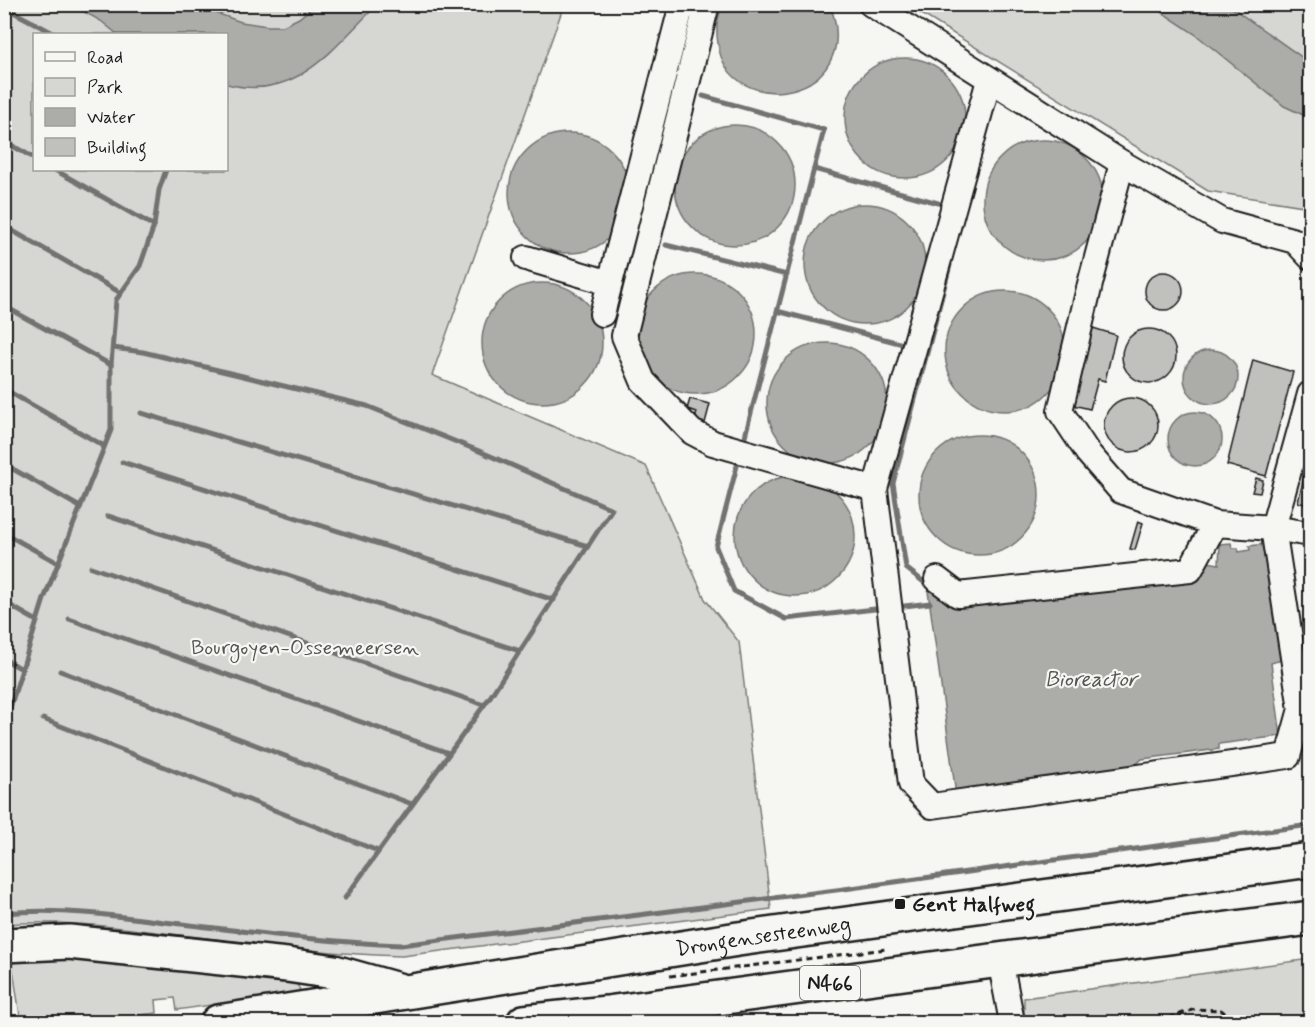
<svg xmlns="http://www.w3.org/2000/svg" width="1315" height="1027" font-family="Mynerve,sans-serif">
  <rect width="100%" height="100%" fill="#f6f6f2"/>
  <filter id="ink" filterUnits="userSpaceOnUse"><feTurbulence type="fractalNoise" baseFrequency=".0167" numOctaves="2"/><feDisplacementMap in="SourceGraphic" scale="12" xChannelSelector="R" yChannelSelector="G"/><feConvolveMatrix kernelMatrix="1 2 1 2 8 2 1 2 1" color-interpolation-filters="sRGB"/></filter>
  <g filter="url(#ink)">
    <!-- green -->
    <g fill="#d6d6d2" stroke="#797977" stroke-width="1.5" fill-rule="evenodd">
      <path d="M5,5H564L432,375L646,466L705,599L739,642L771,909L402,956C322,954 243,942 164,933C111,926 59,920 5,924ZM34,34H226V170H34Z"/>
      <polygon points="907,5 1310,5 1310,207 1208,191"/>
      <polygon points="9,944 287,965 301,992 177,1010 175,998 156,1000 157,1013 78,1022 21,1022"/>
      <polygon points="1310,959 1310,1022 1024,1022 1024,998"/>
    </g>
    <!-- water -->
    <g fill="#acaca9" stroke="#727271" stroke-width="1.5">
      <path d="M72,5H194L241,22L268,26H283L299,18L315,5H377C332,49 297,102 227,84L226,34H117L101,21Z"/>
      <path d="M724,5H830C867,100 729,123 718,44C716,30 716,17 724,5Z"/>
      <polygon points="1151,5 1228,5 1310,63 1310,118 1284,106 1195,34"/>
      <circle cx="905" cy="118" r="60"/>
      <circle cx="735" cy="185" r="60"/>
      <circle cx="569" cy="193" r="60"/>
      <circle cx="1043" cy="200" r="60"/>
      <circle cx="865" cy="264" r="60"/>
      <circle cx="696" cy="334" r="60"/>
      <circle cx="542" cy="343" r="60"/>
      <circle cx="1005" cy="351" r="60"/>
      <circle cx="827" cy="403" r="60"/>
      <circle cx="1211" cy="377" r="27"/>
      <circle cx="1195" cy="439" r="27"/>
      <circle cx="979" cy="495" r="60"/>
      <circle cx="795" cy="536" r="60"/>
      <polygon points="1231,543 1232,548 1238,548 1239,552 1250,550 1249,546 1265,544 1285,659 1271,663 1281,736 1219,744 1219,749 1142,759 1133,767 1064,774 1056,781 956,795 928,591 936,583 1110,587 1202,574 1208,562 1219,564 1220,544"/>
    </g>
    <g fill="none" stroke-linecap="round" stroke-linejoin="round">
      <!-- stream -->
      <g stroke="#727271" stroke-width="5">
        <polyline points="4,7 55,34"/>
        <polyline points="703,96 824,130 743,444"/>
        <polyline points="4,141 34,158"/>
        <polyline points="814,169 938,203"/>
        <polyline points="55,170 154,226"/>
        <polyline points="4,226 121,293"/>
        <polyline points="666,245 787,275"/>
        <polyline points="4,306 111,365"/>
        <polyline points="777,311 903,344"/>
        <polyline points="113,348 143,352 367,406 479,451 612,509 490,697 345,898"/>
        <polyline points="4,389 104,446"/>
        <polyline points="141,413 588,546"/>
        <polyline points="739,458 716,547 734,591 786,619 884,608"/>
        <polyline points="122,462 554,600"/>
        <polyline points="4,464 80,507"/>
        <polyline points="108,516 520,651"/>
        <polyline points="4,533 58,563"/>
        <polyline points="91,567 484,705"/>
        <polyline points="930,587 906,568 893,483 950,265"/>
        <polyline points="4,602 37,621"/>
        <polyline points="896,607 930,603"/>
        <polyline points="69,619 449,753"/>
        <polyline points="4,659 22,669"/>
        <polyline points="60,671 412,804"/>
        <polyline points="43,719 378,851"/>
        <polyline points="4,727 44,599 111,430 111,365 116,300 140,266 154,226 159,190 166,170"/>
        <path d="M4,913C58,908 111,915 164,922C243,931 322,942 401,945L844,889L1310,825"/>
      </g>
    </g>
    <!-- building -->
    <g fill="#c0c0bd" stroke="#1c1c1c" stroke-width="1.5">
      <circle cx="1164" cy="291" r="19"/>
      <polygon points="1093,328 1116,335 1105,381 1098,379 1090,409 1073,405"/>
      <circle cx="1149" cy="356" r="27"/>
      <polygon points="1253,360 1293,372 1266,476 1227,465"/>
      <circle cx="1131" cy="425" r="27"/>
      <polygon points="690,399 710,404 705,423 695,420 697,412 687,409"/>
      <polygon points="1310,451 1310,506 1298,502"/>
      <polygon points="1256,478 1263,480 1260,493 1252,492"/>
      <polygon points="1138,521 1143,523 1135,550 1130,549"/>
    </g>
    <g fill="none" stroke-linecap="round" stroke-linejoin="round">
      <!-- minor casing -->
      <g stroke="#1c1c1c" stroke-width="28">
        <g id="minor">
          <polyline points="707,4 624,336 643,381 692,432 713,443 875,489"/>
          <polyline points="871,4 1122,163 1090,284 1060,411 1088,453 1121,491 1215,524"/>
          <polyline points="989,80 875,489 911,784 932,806 1288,756 1301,709 1273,528 1310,394"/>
          <polyline points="1122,163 1222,221 1295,241 1310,257"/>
          <polyline points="526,258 610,283"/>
          <polyline points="602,314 680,12 688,4"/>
          <polyline points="937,579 958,595 1190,570 1215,524 1273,528 1310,534"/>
          <polyline points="1000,960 1012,1022"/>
        </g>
      </g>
      <!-- highway casing -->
      <g stroke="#1c1c1c" stroke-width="38">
        <g id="highway">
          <polyline points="4,945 69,942 287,965 334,972 398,990"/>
          <path id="s1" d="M218,1022L738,939L1310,860"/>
          <polyline points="524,1022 607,1013 1310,918"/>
        </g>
      </g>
      <!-- path -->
      <g stroke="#1c1c1c" stroke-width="3" stroke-dasharray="6 4.5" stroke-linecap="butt">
        <polyline points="670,976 886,949"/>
        <polyline points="1138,1022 1166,1019 1195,1009 1221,1010 1236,1022"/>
      </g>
      <!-- minor -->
      <use href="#minor" stroke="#f6f6f2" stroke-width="24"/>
      <!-- highway -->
      <use href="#highway" stroke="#f6f6f2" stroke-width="33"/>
    </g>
  </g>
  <!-- markers -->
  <rect fill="#1c1c1c" stroke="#f6f6f2" stroke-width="2" x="894" y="898" width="12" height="12" rx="3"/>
  <g text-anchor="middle" stroke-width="4.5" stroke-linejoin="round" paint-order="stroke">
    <!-- shield labels -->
    <rect fill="#f6f6f2" stroke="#5d5d5c" stroke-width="1.5" x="800" y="966" width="60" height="34" rx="4.5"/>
    <g font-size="20" font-weight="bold" fill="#1c1c1c">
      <text x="830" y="990">N466</text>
    </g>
    <!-- park labels -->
    <g font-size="21" fill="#545453" stroke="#f6f6f2">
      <text x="305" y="654">Bourgoyen-Ossemeersen</text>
    </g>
    <!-- poi labels -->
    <g font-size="21" font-weight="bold" fill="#1c1c1c" stroke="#f6f6f2" text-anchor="start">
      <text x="912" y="911">Gent Halfweg</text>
    </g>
    <!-- street labels -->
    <g font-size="21" fill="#1c1c1c" stroke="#f6f6f2">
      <text dy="7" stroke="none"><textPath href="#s1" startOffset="552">Drongensesteenweg</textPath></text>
    </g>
    <!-- water labels -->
    <g font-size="22" font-style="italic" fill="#565654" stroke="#f6f6f2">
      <text x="1091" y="686">Bioreactor</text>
    </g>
  </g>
  <!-- margin -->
  <rect width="1315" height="1027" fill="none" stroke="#f6f6f2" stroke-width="24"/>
  <rect x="12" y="12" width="1291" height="1003" fill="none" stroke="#1c1c1c" stroke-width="2" filter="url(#ink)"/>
  <!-- legend -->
  <rect x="33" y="33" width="195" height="138" fill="#f6f6f2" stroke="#9f9f9c" stroke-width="1.5"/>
  <rect x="45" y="52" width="30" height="9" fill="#f6f6f2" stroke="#9f9f9c" stroke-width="1.5"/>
  <text x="87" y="63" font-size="18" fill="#1c1c1c">Road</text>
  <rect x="45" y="78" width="30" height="18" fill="#d6d6d2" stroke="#9f9f9c" stroke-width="1.5"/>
  <text x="87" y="93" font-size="18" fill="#1c1c1c">Park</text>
  <rect x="45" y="108" width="30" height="18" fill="#acaca9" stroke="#9f9f9c" stroke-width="1.5"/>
  <text x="87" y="123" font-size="18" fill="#1c1c1c">Water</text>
  <rect x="45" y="138" width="30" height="18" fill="#c0c0bd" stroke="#9f9f9c" stroke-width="1.5"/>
  <text x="87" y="153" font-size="18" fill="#1c1c1c">Building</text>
</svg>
